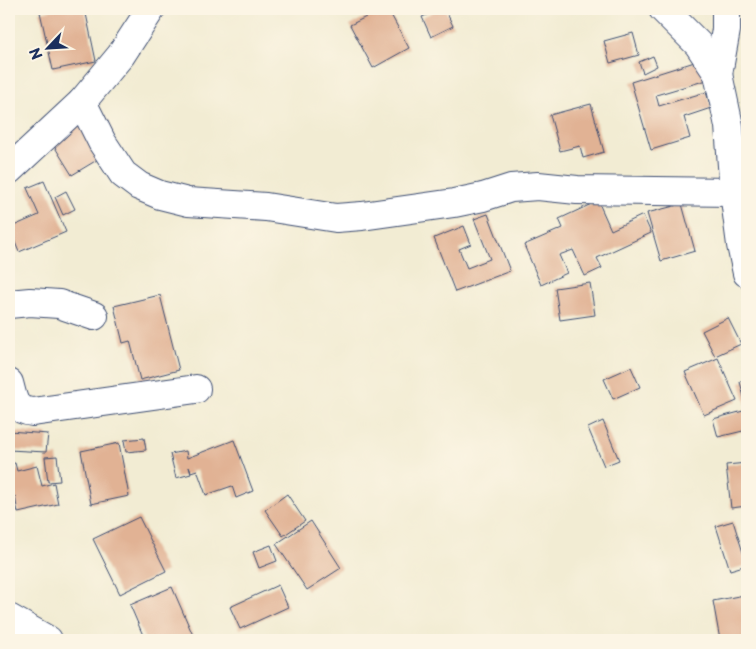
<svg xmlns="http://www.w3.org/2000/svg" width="756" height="649" font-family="'Playpen Sans',sans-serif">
  <rect width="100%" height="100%" fill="#fcf5e5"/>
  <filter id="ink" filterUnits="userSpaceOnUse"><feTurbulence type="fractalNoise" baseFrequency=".02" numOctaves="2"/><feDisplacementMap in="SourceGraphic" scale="10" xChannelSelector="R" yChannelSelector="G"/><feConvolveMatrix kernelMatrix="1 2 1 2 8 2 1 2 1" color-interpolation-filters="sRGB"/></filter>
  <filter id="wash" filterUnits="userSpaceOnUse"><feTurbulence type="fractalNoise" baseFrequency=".0096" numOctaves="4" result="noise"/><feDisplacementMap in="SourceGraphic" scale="20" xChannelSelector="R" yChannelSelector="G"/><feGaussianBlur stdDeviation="1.12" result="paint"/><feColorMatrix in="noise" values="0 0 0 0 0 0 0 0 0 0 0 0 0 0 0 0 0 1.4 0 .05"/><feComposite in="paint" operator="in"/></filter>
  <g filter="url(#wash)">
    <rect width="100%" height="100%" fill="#f2ecd3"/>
    <g id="blocks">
      <!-- building -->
      <g fill="#e1b294">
        <polygon points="57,9 85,9 96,61 53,70 40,12"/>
        <polygon points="382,9 388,9 409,48 373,68 350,25"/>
        <polygon points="440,9 445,9 453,26 431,37 422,17"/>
        <polygon points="633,33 639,55 610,63 604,41"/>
        <polygon points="653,56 657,66 643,73 639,62"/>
        <polygon points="701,60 707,80 656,95 659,106 706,92 711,108 684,117 690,138 651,150 631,82"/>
        <polygon points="591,104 604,152 583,158 580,146 560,151 550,115"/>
        <polygon points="81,123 102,157 72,175 51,141"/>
        <polygon points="44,181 66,232 19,252 9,228 39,215 27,188"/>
        <polygon points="66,191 75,209 63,215 55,197"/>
        <polygon points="598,201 611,230 643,215 651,233 597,258 602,268 585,276 573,250 559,255 567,273 541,285 524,245 563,228 559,219"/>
        <polygon points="682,204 695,251 661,261 647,213"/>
        <polygon points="488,214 510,271 455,292 434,238 464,226 471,244 459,249 467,268 490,259 474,219"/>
        <polygon points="590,283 595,315 560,320 555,288"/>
        <polygon points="160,295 179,370 140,380 130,341 123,343 114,306"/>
        <polygon points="728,318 741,344 715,356 702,331"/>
        <polygon points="718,358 737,401 704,415 685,372"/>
        <polygon points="631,367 640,387 613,399 604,379"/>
        <polygon points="747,380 747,408 740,382"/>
        <polygon points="747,410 747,430 718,437 713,419"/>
        <polygon points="603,421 619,460 604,466 588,428"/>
        <polygon points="9,431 48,434 46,452 9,450"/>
        <polygon points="144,438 146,450 126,452 124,440"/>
        <polygon points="234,440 253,491 236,498 232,486 206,495 197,470 191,472 189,467 191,474 176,478 170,454 186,451 187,458"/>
        <polygon points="119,443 129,496 91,504 81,451"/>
        <polygon points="57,456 60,481 48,482 45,457"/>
        <polygon points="15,463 17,471 37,466 42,486 54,483 58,504 18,513 15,496 9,497 9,464"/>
        <polygon points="747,463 747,506 731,508 726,465"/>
        <polygon points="287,494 305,521 283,536 265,510"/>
        <polygon points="139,517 166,571 120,594 93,539"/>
        <polygon points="311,521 341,568 307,590 276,544"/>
        <polygon points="733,521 747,565 730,570 716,526"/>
        <polygon points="271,545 277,561 259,568 253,552"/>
        <polygon points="278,585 288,607 240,629 230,607"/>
        <polygon points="172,587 195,640 145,640 130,605"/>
        <polygon points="744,595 747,612 747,640 720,640 713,601"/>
      </g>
    </g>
  </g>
  <g filter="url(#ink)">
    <use href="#blocks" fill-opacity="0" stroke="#3b4b70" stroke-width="1"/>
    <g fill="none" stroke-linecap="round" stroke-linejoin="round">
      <!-- minor casing -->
      <g stroke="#3b4b70" stroke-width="30">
        <g id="minor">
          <polyline points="663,9 698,44 718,74 729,126 734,192 741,245 747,273"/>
          <polyline points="718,74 726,30 726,9"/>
          <polyline points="82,102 102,142 123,174 139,186 160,195 188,202 266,207 336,218 362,216 454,203 483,197 511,188 538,186 577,190 734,192"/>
          <polyline points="9,170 82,102 121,55 151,9"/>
          <polyline points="9,304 30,302 59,304 94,316"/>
          <path d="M9,383C14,400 13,410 33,412L196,389"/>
          <polyline points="9,618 48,640"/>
        </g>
      </g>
      <!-- minor -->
      <use href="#minor" stroke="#fff" stroke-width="28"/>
    </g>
  </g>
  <!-- margin -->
  <rect width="756" height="649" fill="none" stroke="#fcf5e5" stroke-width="30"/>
  <!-- north arrow -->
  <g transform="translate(48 48) rotate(245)" stroke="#fcf5e5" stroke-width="4" paint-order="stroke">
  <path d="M0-4L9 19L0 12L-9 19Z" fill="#1b2f5e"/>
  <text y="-8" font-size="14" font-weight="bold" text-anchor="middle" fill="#1b2f5e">N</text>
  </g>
</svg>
